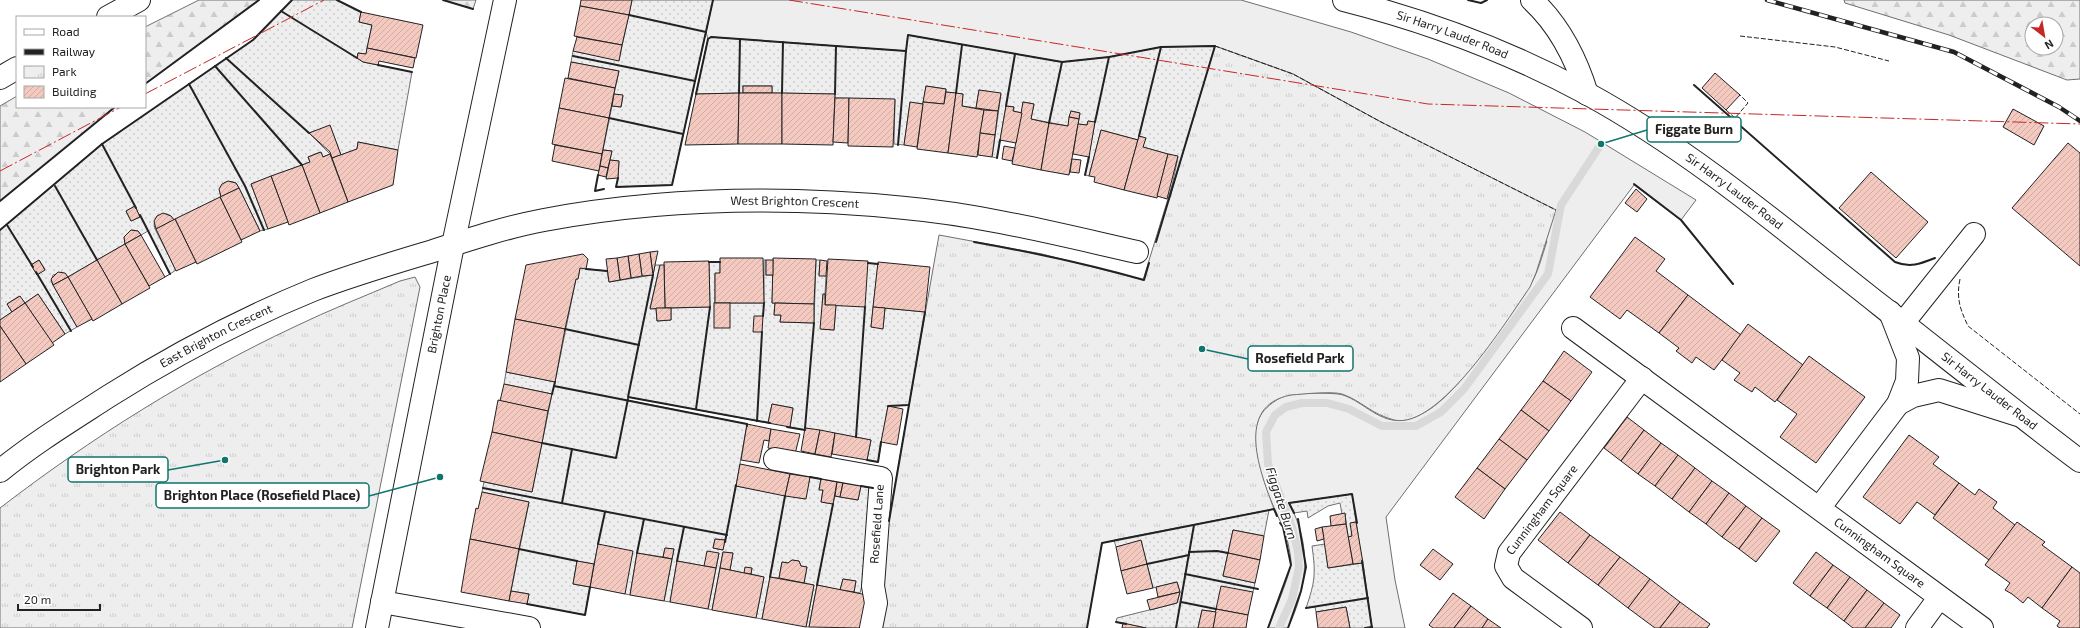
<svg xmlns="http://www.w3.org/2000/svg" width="2080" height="628" font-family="'Exo 2',sans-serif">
  <defs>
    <pattern id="forest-firs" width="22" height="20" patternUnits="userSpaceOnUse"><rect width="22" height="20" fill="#eee"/><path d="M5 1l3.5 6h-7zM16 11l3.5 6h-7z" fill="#ccc"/></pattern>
    <pattern id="park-tufts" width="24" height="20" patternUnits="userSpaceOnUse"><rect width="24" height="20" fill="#eee"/><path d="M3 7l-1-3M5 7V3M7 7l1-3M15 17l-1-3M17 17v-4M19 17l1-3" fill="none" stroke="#ccc"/></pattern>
    <pattern id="garden-dots" width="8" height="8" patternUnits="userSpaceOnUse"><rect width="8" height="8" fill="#eee"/><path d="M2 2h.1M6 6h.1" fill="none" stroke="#ccc" stroke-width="1.8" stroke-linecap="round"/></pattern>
    <pattern id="building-hatch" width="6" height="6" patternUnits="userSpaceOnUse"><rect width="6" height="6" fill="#f3c9c0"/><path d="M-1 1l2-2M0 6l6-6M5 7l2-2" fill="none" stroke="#d0aca5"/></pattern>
  </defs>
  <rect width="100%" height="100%" fill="#fff"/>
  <!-- grass -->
  <path fill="#eee" stroke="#6f6f6f" d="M713,0H1241L1351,32L1428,59L1509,93L1585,132L1696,200L1681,220L1634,185L1386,517L1395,580L1405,628H1372L1352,494L1289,503C1312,546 1308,585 1288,628H1268C1273,615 1292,571 1291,561C1290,551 1287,536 1283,527C1270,500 1242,441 1262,413C1267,406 1277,399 1284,396C1293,393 1334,392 1343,395C1364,402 1380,424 1404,420C1442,414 1474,363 1495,335C1507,320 1519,304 1529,287C1538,273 1542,256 1547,241L1381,122L1293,74L1215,46L1161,47L1109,57L1062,62L908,35L906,51L711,37L708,39L706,32Z"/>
  <!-- forest -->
  <g fill="url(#forest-firs)" stroke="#6f6f6f" fill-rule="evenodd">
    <polygon points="199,0 259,0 145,84 145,27"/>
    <polygon points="443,0 476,0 473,9"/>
    <path d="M1844,0H2080V79L2067,80L1949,35L1845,3ZM2032,24H2056V48H2032Z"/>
    <polygon points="17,96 17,107 115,107 0,201 0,106"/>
  </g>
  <!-- park -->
  <g fill="url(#park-tufts)" stroke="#6f6f6f">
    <path d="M1215,46L1293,74L1381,122L1556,210L1536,273L1530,287C1507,320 1439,430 1394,420C1371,414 1362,401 1342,394C1331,391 1304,394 1291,395C1233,406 1261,474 1274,509L1102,543L1087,628H879V575L939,235L1042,254L1143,280Z"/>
    <path d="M415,277L420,287L352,628H0V508C91,438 190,376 294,327C329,310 365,296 400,281Z"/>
  </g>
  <!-- garden -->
  <g fill="url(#garden-dots)" stroke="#6f6f6f" fill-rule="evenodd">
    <path d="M292,0H337L361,12L359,22L372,25L366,54L358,53L357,58L363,62L412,72L398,150L358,142L357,149L341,155L330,126L309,133L330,154L323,157L320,152L308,157L310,162L251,184L268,229L260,231L239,188L236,183C225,178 217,186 221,197L174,220C169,212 164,213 157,216L154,224L155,229L176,270L170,274L148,231L141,235L138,231L131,230L124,237L125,244L68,277L62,272L53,275L51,281L53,285L77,327L65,334L38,294L25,303L19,296L7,304L12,312L0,320V230L102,144L253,40ZM135,206L140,217L131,221L126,211ZM39,260L45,269L37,274L31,265Z"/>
    <polygon points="632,0 713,0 672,185 616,187 618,178 619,161 610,160 612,151 603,150 612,106 621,107 623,96 614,94 619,71 571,62 573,51 619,60"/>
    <polygon points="908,35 1062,62 1109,57 1161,47 1215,46 1169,200 1178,157 1143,147 1145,138 1139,136 1138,140 1101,130 1089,176 1085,175 1095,122 1088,121 1087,125 1078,124 1080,113 1071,111 1068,126 1031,119 1034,104 1023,102 1022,113 1013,111 1014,107 1006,106 997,158 992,157 1001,94 979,90 976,108 962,106 963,94 946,92 946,89 926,86 923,104 910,103 904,145 894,144 895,100 835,98 835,94 772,93 772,86 743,86 743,93 696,94 708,39 711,37 906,51"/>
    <path d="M764,260H766V275H773L772,303H775L774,315H781L780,322L814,323L816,260H820L819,275L826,276L825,294L823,295L821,329L834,330L836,305L868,263L878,264L871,327L883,328L885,308L925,312L909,405L888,406L878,462L867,460L871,440L806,428L805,430L790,427L793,408L772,404L768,423L629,397L627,400L747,424L736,486L805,499L810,477L821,479L819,489L823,490L821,502L833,504L835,496L858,500L861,486L873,488L868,586L862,585L860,593L854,592L856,581L843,579L840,590L817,585L809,627H806L814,585L804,583L807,567L801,566L799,561L792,560L788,563L782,562L779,578L770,577L762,619L756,618L764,577L751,574L752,568L744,573L730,570L733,553L723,552L712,610L708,609L719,553L704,566L677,561L670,602L664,601L674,549L665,548L663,557L637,553L630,595L625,594L598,545L594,564L577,561L573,584L590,587L585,615L527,604L529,594L511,591L529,502L482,492L484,482L532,492L552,394L504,384L506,372L555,382L576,279H578L580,268L607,271L609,282L653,275L655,265H660L650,308H656L657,321L671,320V308L710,307L709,262H720V273L715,274V303H764ZM715,539L725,540L723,550L713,548Z"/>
    <polygon points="1352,494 1356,522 1351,523 1352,536 1348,537 1345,514 1342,514 1340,503 1328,506 1308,518 1307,511 1294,513 1289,503"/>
    <polygon points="1269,510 1264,536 1233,530 1223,576 1255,583 1253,592 1216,612 1202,610 1198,628 1146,628 1116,622 1117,618 1177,603 1180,592 1177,582 1153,588 1141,541 1116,547 1114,540"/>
    <path d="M1325,544L1328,568L1363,563L1372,628H1350L1346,607L1316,612L1315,607L1306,608C1315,582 1316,574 1312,546Z"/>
  </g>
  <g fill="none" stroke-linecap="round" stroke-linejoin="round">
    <!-- stream -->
    <polyline stroke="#d9d9d9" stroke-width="8" points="1279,628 1292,599 1299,567 1298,552 1292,527 1268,464 1266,432 1275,415 1286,407 1302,403 1327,403 1349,409 1382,426 1416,426 1441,412 1464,389 1548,274 1561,205 1601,144"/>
  </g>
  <!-- building -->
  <g fill="url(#building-hatch)" stroke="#222">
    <polygon points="581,0 632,0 629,15 580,6"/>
    <polygon points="580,6 629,15 622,45 574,36"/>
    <polygon points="361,12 423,25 416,58 367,48 372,25 359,22"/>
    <polygon points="577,37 622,45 619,61 573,51"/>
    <polygon points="367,48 415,58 413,68 379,61 378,65 363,62 357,58 358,53 366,54"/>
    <polygon points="571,62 619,71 615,88 568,78"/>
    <polygon points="1715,73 1740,95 1726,110 1702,88"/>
    <polygon points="565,78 615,88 609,118 559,108"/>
    <rect x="743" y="86" width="29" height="7"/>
    <polygon points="926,86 946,89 944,104 923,102"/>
    <polygon points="979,90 1001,93 998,111 976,108"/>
    <polygon points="946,92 956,93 948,153 917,149 923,102 944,104"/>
    <polygon points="739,93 738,144 685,145 696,94"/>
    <polygon points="739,93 782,93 782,144 738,144"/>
    <polygon points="782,93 835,94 833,145 782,144"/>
    <polygon points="956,93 963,94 962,106 984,110 977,157 948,153"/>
    <polygon points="614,94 623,95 621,107 612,106"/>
    <polygon points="835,98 849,98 848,143 833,142"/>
    <polygon points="849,98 895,99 893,147 848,146"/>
    <polygon points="910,102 923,104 917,147 904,145"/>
    <polygon points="1023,102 1034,104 1031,119 1049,123 1041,170 1012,164"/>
    <polygon points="1006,106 1014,107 1013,111 1022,113 1016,143 1000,140"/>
    <polygon points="559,108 609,118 602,154 552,144"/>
    <polygon points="2013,109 2044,126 2034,145 2003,127"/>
    <polygon points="984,110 998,111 995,135 980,133"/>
    <polygon points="1071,111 1080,113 1079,119 1069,117"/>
    <polygon points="1069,117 1079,119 1069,175 1041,170 1049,123 1068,126"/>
    <polygon points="1088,121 1095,122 1089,157 1073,154 1078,124 1087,125"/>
    <polygon points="330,125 341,155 332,158 330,152 309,133"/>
    <polygon points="1101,130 1138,140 1124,190 1094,182 1095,177 1089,176"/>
    <polygon points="980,133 995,135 992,157 978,155"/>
    <polygon points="1139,136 1146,138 1143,147 1168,154 1157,198 1124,190"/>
    <polygon points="358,142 398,150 393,185 348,202 332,158 357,149"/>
    <polygon points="2068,143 2080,153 2080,266 2012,208"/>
    <polygon points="555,145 602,154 599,171 552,161"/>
    <polygon points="1004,146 1015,148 1012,161 1002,159"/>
    <polygon points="603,150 612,151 608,168 600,166"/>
    <polygon points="321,152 323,157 330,154 348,202 320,213 302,165 310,162 308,157"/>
    <polygon points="1168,154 1178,156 1167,199 1157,196"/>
    <polygon points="1072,159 1081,160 1079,173 1070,172"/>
    <polygon points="610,160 619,161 618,178 606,179"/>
    <polygon points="302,165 320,213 289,225 271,176"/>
    <polygon points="600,166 608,168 606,177 598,175"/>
    <polygon points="1871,172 1928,222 1896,258 1839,208"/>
    <polygon points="271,176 288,222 268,229 251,184"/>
    <polygon points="228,181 236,183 239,188 221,197 219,189 222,184"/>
    <polygon points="239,188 260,231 241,240 220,197"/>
    <polygon points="1636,189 1647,199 1637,212 1625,203"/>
    <polygon points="220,197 242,242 197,264 175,219"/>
    <polygon points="135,206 140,217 131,221 126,211"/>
    <polygon points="163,213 171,216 174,220 156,229 154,221 157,216"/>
    <polygon points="175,219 196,262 176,271 156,229"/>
    <polygon points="131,230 138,231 141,235 125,244 124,237"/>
    <polygon points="141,235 165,277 149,286 125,244"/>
    <polygon points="1635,237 1665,259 1656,271 1688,295 1659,333 1627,310 1620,319 1590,297"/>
    <polygon points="125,244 150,288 122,304 97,260"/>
    <polygon points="658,251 655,265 653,275 650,252"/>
    <polygon points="650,252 653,275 642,276 639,254"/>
    <polygon points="583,254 588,259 586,269 580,268 578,279 576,279 565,329 515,319 526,265"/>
    <polygon points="639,254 642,276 631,278 628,256"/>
    <polygon points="628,256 631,278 620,280 617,258"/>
    <polygon points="617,258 620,280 609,282 606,259"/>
    <polygon points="720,258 763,258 764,303 715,303 715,273 720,273"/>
    <polygon points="773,258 816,259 814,304 772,303"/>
    <polygon points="828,259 868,261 865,307 825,305"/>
    <polygon points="39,260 45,270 37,275 31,265"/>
    <polygon points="97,260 122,304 93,321 68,277"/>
    <rect x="766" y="260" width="7" height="15"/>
    <polygon points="820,260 827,261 826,276 819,276"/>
    <polygon points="709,261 710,307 665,308 664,262"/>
    <polygon points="878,262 930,267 925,312 873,307"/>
    <polygon points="660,265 664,265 665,308 650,309"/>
    <polygon points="58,272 65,273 68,277 53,285 51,279"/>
    <polygon points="68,277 92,319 77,327 53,285"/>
    <polygon points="38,294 65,334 52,343 25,303"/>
    <polygon points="823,294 825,294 825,305 836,305 834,330 820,329"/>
    <polygon points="1688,295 1741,335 1714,370 1696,357 1692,363 1676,351 1679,348 1659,333"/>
    <polygon points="20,296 25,303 12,312 7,304"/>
    <polygon points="25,303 54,345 26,364 0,326 0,320"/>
    <rect x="714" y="303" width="16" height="25"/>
    <polygon points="775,303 814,304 814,323 780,322 781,315 774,315"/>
    <polygon points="873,307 885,308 883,329 871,327"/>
    <polygon points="656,308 671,308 671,320 657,321"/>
    <polygon points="754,316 763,316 762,332 753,332"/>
    <polygon points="515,319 565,329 555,382 506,372"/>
    <polygon points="1748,324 1803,365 1775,402 1755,387 1752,392 1734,380 1740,373 1722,360"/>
    <polygon points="0,326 26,364 0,382"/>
    <polygon points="1564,351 1592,372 1571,401 1543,381"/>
    <polygon points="1809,356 1865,397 1816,463 1780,437 1797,414 1777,400"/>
    <polygon points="1543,381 1571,401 1549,431 1521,410"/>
    <polygon points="504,384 552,394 548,411 500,401"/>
    <polygon points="498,400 548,411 542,443 492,432"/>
    <polygon points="772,404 793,408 790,427 768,423"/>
    <polygon points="888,406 903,409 897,445 881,442"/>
    <polygon points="1521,410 1549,431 1527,460 1499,439"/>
    <polygon points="1627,417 1644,430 1621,461 1604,448"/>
    <polygon points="747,424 771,429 769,441 764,440 759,463 741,460"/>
    <polygon points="805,428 820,430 815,454 801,451"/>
    <polygon points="771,429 800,434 795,454 768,448"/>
    <polygon points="820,430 835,433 831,457 815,454"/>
    <polygon points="1644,430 1661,443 1638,474 1621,461"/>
    <polygon points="492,432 542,443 532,492 480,481"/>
    <polygon points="835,433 871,440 867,460 832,454"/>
    <polygon points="1909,435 1939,457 1933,464 1959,483 1935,515 1917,502 1900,524 1863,497"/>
    <polygon points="1499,439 1527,460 1505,489 1477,468"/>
    <polygon points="1661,443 1678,455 1655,486 1638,474"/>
    <polygon points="1678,455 1695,468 1672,499 1655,486"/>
    <polygon points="740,464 790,474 785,496 736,486"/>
    <polygon points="1477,468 1505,489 1484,519 1455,497"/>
    <polygon points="1695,468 1712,481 1689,512 1672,499"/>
    <polygon points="790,474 810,477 806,499 785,496"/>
    <polygon points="821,479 837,482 833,504 821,502 823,490 819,490"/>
    <polygon points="1712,481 1729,493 1706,524 1689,512"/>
    <polygon points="837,482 843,483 840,497 835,496"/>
    <polygon points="843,483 861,486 858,500 840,497"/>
    <polygon points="1959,483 1975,495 1979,489 1997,502 1993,508 2015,525 1989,560 1933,518"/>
    <polygon points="482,492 529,502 519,549 470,539 476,508 478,509"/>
    <polygon points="1729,493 1746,506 1722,537 1706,524"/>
    <polygon points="1746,506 1762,518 1739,549 1722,537"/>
    <polygon points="1560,512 1590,535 1568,563 1538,540"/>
    <polygon points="1345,513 1346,524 1331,526 1330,516"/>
    <polygon points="1762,518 1780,531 1756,562 1739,549"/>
    <polygon points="1356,522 1363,563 1353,564 1348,537 1352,536 1350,523"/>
    <polygon points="2017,522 2045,542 2042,545 2072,567 2042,608 2028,597 2023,603 2012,594 2005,590 2010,583 1985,565"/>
    <polygon points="1346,524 1353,564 1328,568 1322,527"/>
    <polygon points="1322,527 1324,539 1317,541 1315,529"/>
    <polygon points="1233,530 1264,536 1260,560 1228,553"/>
    <polygon points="1590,535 1620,557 1598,585 1568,563"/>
    <polygon points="470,539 519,549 509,601 461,592"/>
    <polygon points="715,539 725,540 723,550 713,548"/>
    <polygon points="1141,540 1147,564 1121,571 1116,547"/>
    <polygon points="598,544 633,551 625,594 590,587"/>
    <polygon points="665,548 674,549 672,559 663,557"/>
    <polygon points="1433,549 1453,564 1440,580 1420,565"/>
    <polygon points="707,551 719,553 716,568 704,566"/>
    <polygon points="723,552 733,553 730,570 720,568"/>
    <polygon points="1816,552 1833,565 1810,596 1793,583"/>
    <polygon points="637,553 672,559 664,601 630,595"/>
    <polygon points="1228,553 1260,560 1255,583 1223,576"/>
    <polygon points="1620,557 1650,579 1628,608 1598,585"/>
    <polygon points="792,560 799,561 801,566 807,567 804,583 779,578 782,562 788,563"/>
    <polygon points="577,561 594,564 590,587 573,584"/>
    <polygon points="677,561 716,568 708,609 670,602"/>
    <polygon points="1147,564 1153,588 1127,594 1121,571"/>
    <polygon points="1833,565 1850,577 1827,608 1810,596"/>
    <polygon points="745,567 752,568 751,574 744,573"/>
    <polygon points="2072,567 2080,573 2080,628 2060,628 2057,626 2060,621 2042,608"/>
    <polygon points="720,568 764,577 756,618 712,610"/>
    <polygon points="770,577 814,585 806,627 762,619"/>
    <polygon points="1850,577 1867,590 1844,621 1827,608"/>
    <polygon points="843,579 856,581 854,592 840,590"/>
    <polygon points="1650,579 1680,602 1660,628 1655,628 1628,608"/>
    <polygon points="1177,582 1180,592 1158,597 1156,587"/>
    <polygon points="817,585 867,595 861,628 809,627"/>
    <polygon points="1221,586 1253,592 1248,615 1216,609"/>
    <polygon points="1867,590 1884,603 1865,628 1853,628 1844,621"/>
    <polygon points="511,591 529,594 527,604 509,601"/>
    <polygon points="1180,592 1177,603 1150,610 1147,600"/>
    <polygon points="1453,593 1471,606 1454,628 1433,628 1429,625"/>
    <polygon points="1680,602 1710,624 1707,628 1660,628"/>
    <polygon points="1884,603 1900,615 1891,628 1865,628"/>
    <polygon points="1471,606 1488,619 1482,628 1454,628"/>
    <polygon points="1346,607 1350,628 1318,628 1316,612"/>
    <polygon points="1216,609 1248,615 1246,628 1213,628"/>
    <polygon points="1202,610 1216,612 1213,628 1198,628"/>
    <polygon points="1488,619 1501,628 1482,628"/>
    <polygon points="1123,623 1146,628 1122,628"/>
  </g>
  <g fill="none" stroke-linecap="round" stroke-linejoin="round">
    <!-- minor casing -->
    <g stroke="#222" stroke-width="24">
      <g id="minor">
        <polyline points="1903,323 1974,234"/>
        <path id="s1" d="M1573,328L1982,628"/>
        <polyline points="1898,404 1913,396 1939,390 2018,415"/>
        <polyline points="775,459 881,478 873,586 876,603 871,628"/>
        <path id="s2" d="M0,471C34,443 72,420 109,396C174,355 242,319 313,290C352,275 393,263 433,251C470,239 507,227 544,220C662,198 786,196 905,208C983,215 1061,235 1137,252"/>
        <polyline points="1820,507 1898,404 1907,381 1908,358 1890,312"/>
        <polyline points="382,602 529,628"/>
        <path id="s3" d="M377,628L453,245L505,0"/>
        <path id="s4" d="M1581,628L1513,578L1506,566L1509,553L1642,378"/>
        <polyline points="1917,628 1939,598"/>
      </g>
    </g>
    <!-- major casing -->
    <g stroke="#222" stroke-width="24">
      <g id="major">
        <path id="s5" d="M1344,0C1427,21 1510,52 1586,93C1676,142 1757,207 1837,271C1918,335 1998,399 2080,461"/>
        <path d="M1532,0C1560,26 1576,58 1587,94"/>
        <polyline points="108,17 139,0"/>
        <polyline points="0,78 17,68"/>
      </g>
    </g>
    <!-- minor -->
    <use href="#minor" stroke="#fff" stroke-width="22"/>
    <!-- major -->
    <use href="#major" stroke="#fff" stroke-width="22"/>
    <!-- rail casing -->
    <g stroke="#222" stroke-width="4.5">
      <polyline id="rail" points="1767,0 1954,52 2059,107 2080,121"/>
    </g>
    <!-- rail -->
    <use href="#rail" stroke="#fff" stroke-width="3" stroke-dasharray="9" stroke-linecap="butt"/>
    <!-- fence -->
    <g stroke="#222" stroke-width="1" stroke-dasharray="5 2" stroke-linecap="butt">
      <polyline points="1740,36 1835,47 1889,61"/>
      <polyline points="1215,46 1293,74 1381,122 1556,210"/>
      <polyline points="1726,110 1735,118 1748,103 1740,95"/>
      <polyline points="165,277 170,274"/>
      <path d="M1960,279C1956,298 1960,309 1968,326L2080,414"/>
    </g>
    <!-- wall -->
    <g stroke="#222" stroke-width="2">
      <polyline points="337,0 361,12"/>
      <polyline points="443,0 473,9"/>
      <polyline points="1468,0 1481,3 1487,0"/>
      <polyline points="281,11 357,58"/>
      <polyline points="629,15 706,32"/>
      <polyline points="906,51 908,35 1062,62 1109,57 1161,47 1215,46 1156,242"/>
      <polyline points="573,56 695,81"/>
      <polyline points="226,58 309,133"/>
      <polyline points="378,65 412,72"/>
      <polyline points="215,66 302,165"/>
      <polyline points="145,84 259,0"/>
      <polyline points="189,84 245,186 264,230"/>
      <path d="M1694,85L1895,262C1910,268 1920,264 1935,258"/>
      <polyline points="739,93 740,39"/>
      <polyline points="782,93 783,42"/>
      <polyline points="956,93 962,45"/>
      <polyline points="696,94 708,39 711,37 906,51 898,145"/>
      <polyline points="835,94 836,46"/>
      <polyline points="1006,106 1015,54"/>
      <polyline points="609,118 683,134"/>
      <polyline points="1095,122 1109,57"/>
      <polyline points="1049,123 1062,62"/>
      <polyline points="1139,136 1161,47"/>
      <polyline points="102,144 136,208"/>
      <polyline points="997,158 1000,140"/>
      <polyline points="598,175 595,191 604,189"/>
      <polyline points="1085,175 1089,157"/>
      <polyline points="618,178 616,187 672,185 713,0"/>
      <polyline points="1634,184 1681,220 1733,284"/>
      <polyline points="55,186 97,260"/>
      <polyline points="0,201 115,107"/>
      <polyline points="140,215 170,274"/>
      <polyline points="7,225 33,267"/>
      <polyline points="0,230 102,144 253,40 292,0"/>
      <path d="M974,242C1031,252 1088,264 1144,280L1149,263"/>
      <polyline points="709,262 720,262"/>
      <polyline points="868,263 878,264"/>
      <polyline points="586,269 607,271"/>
      <polyline points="36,272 71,331"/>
      <polyline points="653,275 628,397 770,423"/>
      <polyline points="763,316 764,303"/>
      <polyline points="565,329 639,345"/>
      <polyline points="554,386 747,424 747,426"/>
      <polyline points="552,394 555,382"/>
      <polyline points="888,406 909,405 925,312"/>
      <polyline points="696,409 710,307"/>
      <polyline points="757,421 762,332"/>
      <polyline points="787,427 805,430"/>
      <polyline points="805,428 814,323"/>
      <polyline points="856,437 865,307"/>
      <polyline points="542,443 616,458 628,399"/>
      <polyline points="867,460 878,462 881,442"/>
      <polyline points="810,477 821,479"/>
      <polyline points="861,486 873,488"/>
      <polyline points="483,488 727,535"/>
      <polyline points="562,503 572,449"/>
      <polyline points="1294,513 1289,503 1352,494 1357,523"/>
      <polyline points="889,521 909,405"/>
      <polyline points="725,542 736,485"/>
      <polyline points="598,544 605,512"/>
      <polyline points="519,549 577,561"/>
      <polyline points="1189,552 1217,551 1228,553"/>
      <polyline points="637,553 644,519"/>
      <polyline points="677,561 684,527"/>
      <polyline points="1362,561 1372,628"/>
      <polyline points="1147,564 1189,555"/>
      <polyline points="1185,574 1258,589"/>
      <polyline points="770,577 785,496"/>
      <polyline points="817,585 833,504"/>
      <polyline points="1181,602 1216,609"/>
      <polyline points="527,604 585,615 590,587"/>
      <polyline points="1306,608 1368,598"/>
      <polyline points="1116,622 1126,624"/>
      <polyline points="1087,628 1102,543 1274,509 1277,516"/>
      <polyline points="1176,628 1194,525"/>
      <polyline points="1268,628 1291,565 1283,527 1280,523"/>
      <polyline points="1288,628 1301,591 1306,567 1298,519"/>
      <polyline points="1365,628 1372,627"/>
    </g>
    <!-- power -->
    <g stroke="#c62828" stroke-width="1" stroke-dasharray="14 3 2 3" stroke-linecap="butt">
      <polyline points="789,0 1428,104 2080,124"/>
      <polyline points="145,94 324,0"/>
      <polyline points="0,171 121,107"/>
    </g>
  </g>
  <g text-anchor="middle" stroke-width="3" stroke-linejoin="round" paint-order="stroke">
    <!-- street labels -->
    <g font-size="12" fill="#222" stroke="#fff">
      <text dy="4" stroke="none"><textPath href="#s5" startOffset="114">Sir Harry Lauder Road</textPath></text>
      <text dy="4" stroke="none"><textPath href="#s5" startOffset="438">Sir Harry Lauder Road</textPath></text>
      <text dy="4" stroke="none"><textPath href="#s2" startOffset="856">West Brighton Crescent</textPath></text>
      <text dy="4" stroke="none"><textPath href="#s3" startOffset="320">Brighton Place</textPath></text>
      <text dy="4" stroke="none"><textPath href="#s2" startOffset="255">East Brighton Crescent</textPath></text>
      <text dy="4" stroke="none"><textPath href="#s5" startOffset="762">Sir Harry Lauder Road</textPath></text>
      <text dy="4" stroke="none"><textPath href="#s4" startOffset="166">Cunningham Square</textPath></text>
      <text transform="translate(877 524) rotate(-86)" y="4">Rosefield Lane</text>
      <text dy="4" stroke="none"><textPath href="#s1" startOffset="380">Cunningham Square</textPath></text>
    </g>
    <!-- water labels -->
    <g font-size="13" font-style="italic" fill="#222" stroke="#fff">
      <text transform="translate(1282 503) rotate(72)" y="5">Figgate Burn</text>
    </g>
  </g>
  <!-- callouts -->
  <path fill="none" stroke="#0f766e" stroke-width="1.5" d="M1601 144L1647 130M1202 349L1248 359M225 460L168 470M440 477L369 496"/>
  <g fill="#0f766e" stroke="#fff" stroke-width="1.5">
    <circle cx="1601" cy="144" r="4"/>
    <circle cx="1202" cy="349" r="4"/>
    <circle cx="225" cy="460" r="4"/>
    <circle cx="440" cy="477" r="4"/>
  </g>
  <g fill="#fff" stroke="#0f766e" stroke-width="1.5">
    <rect x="1647" y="117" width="94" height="25" rx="4"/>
    <rect x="1248" y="346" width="105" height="25" rx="4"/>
    <rect x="68" y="457" width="100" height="25" rx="4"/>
    <rect x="156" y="483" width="213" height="25" rx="4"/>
  </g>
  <g font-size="13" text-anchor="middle" font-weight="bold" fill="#222">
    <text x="1694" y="134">Figgate Burn</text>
    <text x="1300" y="363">Rosefield Park</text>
    <text x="118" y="474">Brighton Park</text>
    <text x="262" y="500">Brighton Place (Rosefield Place)</text>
  </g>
  <!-- legend -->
  <rect x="16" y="16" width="130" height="92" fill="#ffffff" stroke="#a7a7a7"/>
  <rect x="24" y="29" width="20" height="6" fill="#ffffff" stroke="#a7a7a7"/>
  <text x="52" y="36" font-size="12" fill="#222222">Road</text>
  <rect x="24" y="49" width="20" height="6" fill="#222222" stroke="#a7a7a7"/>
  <text x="52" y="56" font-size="12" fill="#222222">Railway</text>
  <rect x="24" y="66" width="20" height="12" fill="url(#park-tufts)" stroke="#a7a7a7"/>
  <text x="52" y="76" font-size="12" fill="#222222">Park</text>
  <rect x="24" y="86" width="20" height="12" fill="url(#building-hatch)" stroke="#a7a7a7"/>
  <text x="52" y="96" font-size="12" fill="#222222">Building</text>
  <!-- north arrow -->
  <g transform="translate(2044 36) rotate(149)"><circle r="19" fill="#ffffff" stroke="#a7a7a7"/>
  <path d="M0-3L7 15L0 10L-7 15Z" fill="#c62828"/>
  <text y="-6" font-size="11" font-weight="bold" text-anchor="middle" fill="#222222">N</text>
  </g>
  <!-- scale -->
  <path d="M18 604v6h82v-6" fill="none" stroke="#222222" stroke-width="2"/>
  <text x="24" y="604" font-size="12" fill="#222222" stroke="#ffffff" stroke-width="3" paint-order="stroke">20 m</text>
</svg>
